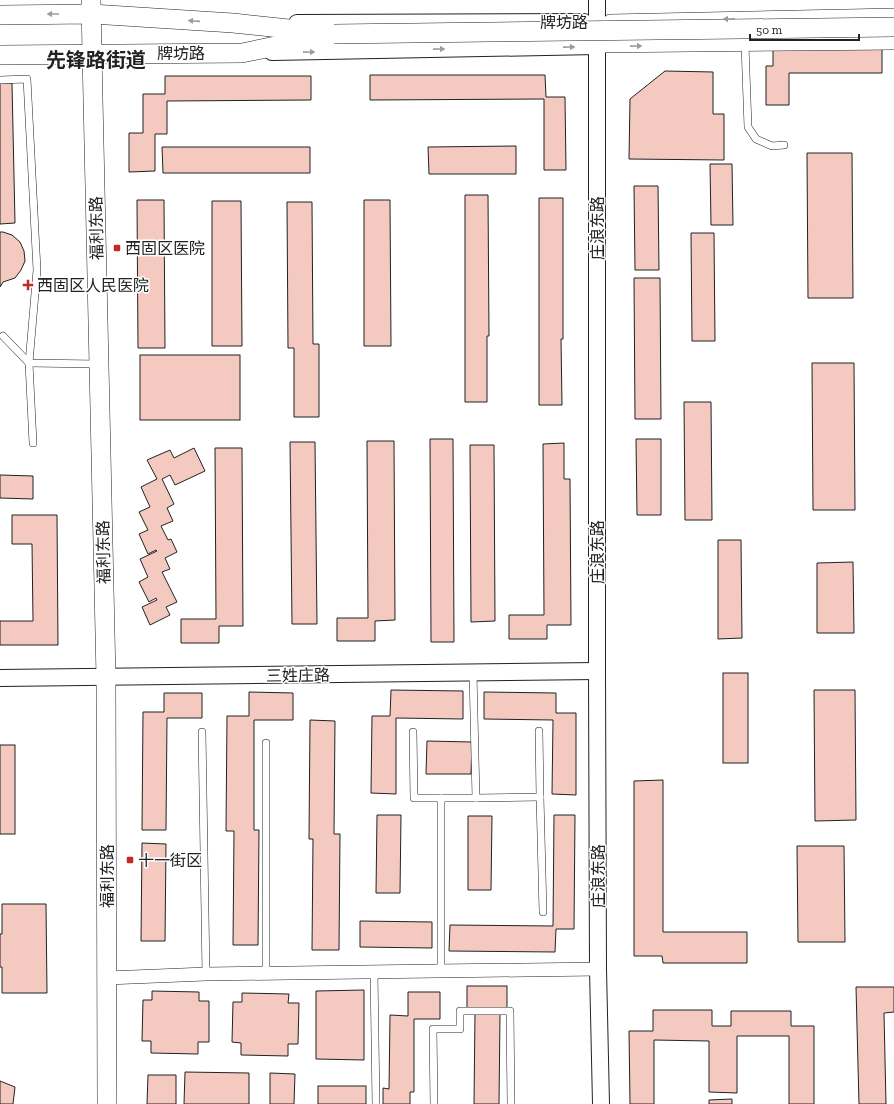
<svg xmlns="http://www.w3.org/2000/svg" width="894" height="1104" font-family="'Zilla Slab','Noto Sans SC',serif">
  <rect width="100%" height="100%" fill="#fff"/>
  <!-- building -->
  <g fill="#f3c9c0" stroke="#222">
    <polygon points="882,46 882,73 789,73 789,105 766,105 766,66 773,66 773,47"/>
    <polygon points="665,71 713,72 713,114 724,114 724,160 629,159 630,99"/>
    <polygon points="370,75 545,75 546,97 565,97 566,170 544,170 544,99 370,100"/>
    <polygon points="165,76 311,76 311,100 167,101 167,134 155,134 155,171 129,172 129,133 143,133 143,94 165,94"/>
    <polygon points="0,83 12,83 15,223 0,224"/>
    <polygon points="516,146 516,174 429,174 428,147"/>
    <polygon points="162,147 310,147 310,173 163,173"/>
    <polygon points="807,153 852,153 853,298 808,298"/>
    <polygon points="710,164 732,164 733,225 711,225"/>
    <polygon points="634,186 658,186 659,270 635,270"/>
    <polygon points="465,195 488,195 489,336 487,336 487,402 465,402"/>
    <polygon points="539,198 563,198 563,339 561,339 562,405 539,405"/>
    <polygon points="137,200 164,200 165,348 138,348"/>
    <polygon points="364,200 390,200 391,346 364,346"/>
    <polygon points="212,201 241,201 242,346 212,346"/>
    <polygon points="287,202 312,202 313,344 319,344 319,417 294,417 294,348 288,348"/>
    <polygon points="0,232 3,232 12,235 20,242 24,251 25,261 21,270 15,278 3,282 0,287"/>
    <polygon points="691,233 714,233 715,341 692,341"/>
    <polygon points="634,278 660,278 661,419 635,419"/>
    <rect x="140" y="355" width="100" height="65"/>
    <polygon points="812,363 854,363 855,510 813,510"/>
    <polygon points="684,402 711,402 712,520 685,520"/>
    <polygon points="430,439 453,439 454,642 431,642"/>
    <polygon points="636,439 661,439 661,515 637,515"/>
    <polygon points="367,441 394,441 395,620 375,621 375,641 337,641 337,618 368,618"/>
    <polygon points="290,442 315,442 317,624 292,624"/>
    <polygon points="564,443 564,479 570,479 571,625 547,625 547,639 509,639 509,615 544,615 543,444"/>
    <polygon points="470,445 494,445 495,621 471,622"/>
    <polygon points="194,448 205,471 175,485 170,475 162,479 174,504 167,508 173,521 161,526 168,540 171,539 177,552 165,558 170,569 162,572 177,602 166,607 170,615 150,625 142,607 157,600 156,598 149,602 139,582 148,577 140,559 157,551 156,550 148,554 139,534 148,530 139,512 150,507 141,487 157,479 147,460 170,450 174,458"/>
    <polygon points="215,448 242,448 243,626 219,626 219,643 181,643 181,619 216,619"/>
    <polygon points="0,475 33,476 33,499 0,498"/>
    <polygon points="12,515 57,515 58,645 0,645 0,621 33,621 32,544 12,544"/>
    <polygon points="718,540 741,540 742,638 718,639"/>
    <polygon points="853,562 854,633 817,633 817,563"/>
    <rect x="723" y="673" width="25" height="90"/>
    <polygon points="391,690 463,691 463,719 396,718 396,794 371,793 372,716 390,716"/>
    <polygon points="814,690 855,690 856,820 815,821"/>
    <polygon points="249,692 293,693 293,720 254,720 254,830 259,830 258,945 233,945 234,831 226,831 227,716 249,716"/>
    <polygon points="484,692 556,693 556,713 576,713 576,795 552,794 553,720 484,719"/>
    <polygon points="164,693 202,693 202,718 167,718 166,830 142,830 143,712 164,712"/>
    <polygon points="310,720 335,721 334,834 340,834 339,950 312,950 313,839 309,839"/>
    <polygon points="427,741 472,742 471,774 426,774"/>
    <rect x="0" y="745" width="15" height="89"/>
    <polygon points="663,780 663,932 747,932 747,963 663,963 662,956 634,956 634,781"/>
    <polygon points="377,815 401,815 400,893 376,893"/>
    <polygon points="554,815 575,815 574,929 556,929 555,952 449,951 450,925 553,926"/>
    <polygon points="468,816 492,816 491,890 468,890"/>
    <polygon points="142,843 166,844 165,941 141,941"/>
    <polygon points="797,846 844,846 845,942 798,942"/>
    <polygon points="2,904 46,904 47,993 2,993 2,967 0,967 0,934 2,934"/>
    <polygon points="360,921 432,922 432,948 360,947"/>
    <rect x="467" y="986" width="40" height="23"/>
    <polygon points="856,987 894,987 894,1012 884,1013 886,1104 859,1104"/>
    <polygon points="364,990 364,1060 316,1059 316,991"/>
    <polygon points="152,991 199,992 199,1001 209,1001 209,1042 198,1042 198,1054 151,1053 151,1041 142,1041 143,1000 152,1000"/>
    <polygon points="408,992 440,992 440,1019 414,1019 414,1092 410,1092 410,1104 383,1104 383,1088 389,1089 390,1015 408,1016"/>
    <polygon points="242,993 289,994 288,1003 299,1003 298,1044 288,1044 288,1056 241,1055 241,1043 232,1042 233,1002 242,1002"/>
    <polygon points="653,1010 712,1010 712,1026 731,1026 731,1011 791,1011 791,1026 814,1026 814,1104 789,1104 789,1036 737,1036 737,1093 709,1092 709,1041 654,1040 654,1104 630,1104 629,1031 653,1031"/>
    <polygon points="475,1013 500,1014 499,1104 474,1104"/>
    <polygon points="185,1072 249,1073 249,1104 184,1104"/>
    <polygon points="270,1073 295,1074 294,1104 270,1104"/>
    <polygon points="148,1075 176,1075 176,1104 147,1104"/>
    <polygon points="0,1081 15,1087 13,1104 0,1104"/>
    <rect x="318" y="1086" width="48" height="18"/>
    <polygon points="732,1099 732,1104 709,1104 709,1100"/>
  </g>
  <g fill="none" stroke-linecap="round" stroke-linejoin="round">
    <!-- service casing -->
    <g stroke="#222" stroke-width="8">
      <g id="service">
        <polyline points="745,45 748,127 756,139 772,146 784,145"/>
        <polyline points="0,80 27,79 37,270 29,363 33,443"/>
        <polyline points="3,336 29,363 98,364"/>
        <polyline points="473,673 476,798 540,797 539,731"/>
        <polyline points="202,732 206,974"/>
        <polyline points="413,732 414,798 441,798 441,971"/>
        <polyline points="266,743 266,973"/>
        <polyline points="540,797 543,912"/>
        <polyline points="441,798 476,798"/>
        <polyline points="374,972 376,1104"/>
        <polyline points="434,1104 433,1029 460,1029 460,1011 510,1011 511,1104"/>
      </g>
    </g>
    <!-- minor casing -->
    <g stroke="#222" stroke-width="14">
      <g id="minor">
        <polyline points="610,21 894,15"/>
        <polyline points="597,46 894,43"/>
        <polyline points="107,978 206,974 598,969"/>
      </g>
    </g>
    <!-- tertiary casing -->
    <g stroke="#222" stroke-width="18">
      <g id="tertiary">
        <polyline points="597,0 597,671 598,969 601,1104"/>
        <polyline points="297,23 584,22"/>
        <polyline points="272,52 597,46"/>
        <polyline points="0,678 597,671"/>
      </g>
    </g>
    <!-- secondary casing -->
    <g stroke="#222" stroke-width="20">
      <g id="secondary">
        <polyline points="91,0 92,54 106,677 107,1104"/>
        <polyline points="0,15 92,14 233,23 317,32"/>
        <polyline points="0,55 242,53 334,34"/>
      </g>
    </g>
    <!-- service -->
    <use href="#service" stroke="#fff" stroke-width="7"/>
    <!-- minor -->
    <use href="#minor" stroke="#fff" stroke-width="13"/>
    <!-- tertiary -->
    <use href="#tertiary" stroke="#fff" stroke-width="16"/>
    <!-- secondary -->
    <use href="#secondary" stroke="#fff" stroke-width="19"/>
    <!-- secondary-bridge casing -->
    <g stroke="#222" stroke-width="20" stroke-linecap="butt">
      <polyline id="secondary-bridge" points="334,34 894,27"/>
    </g>
    <!-- secondary-bridge -->
    <use href="#secondary-bridge" stroke="#fff" stroke-width="19"/>
  </g>
  <!-- one-way arrows -->
  <defs><path id="oneway-solid" d="M-6-.8H1V-3.2L6.5 0L1 3.2V.8H-6Z"/></defs>
  <g fill="#9c9c9c">
    <use href="#oneway-solid" transform="translate(53 14) rotate(180)"/>
    <use href="#oneway-solid" transform="translate(729 19) rotate(179)"/>
    <use href="#oneway-solid" transform="translate(194 21) rotate(-176)"/>
    <use href="#oneway-solid" transform="translate(636 46) rotate(-1)"/>
    <use href="#oneway-solid" transform="translate(569 47) rotate(-1)"/>
    <use href="#oneway-solid" transform="translate(439 49) rotate(-1)"/>
    <use href="#oneway-solid" transform="translate(309 52) rotate(-1)"/>
  </g>
  <!-- markers -->
  <g fill="#c62828" stroke="#fff" stroke-width="1.5">
    <rect x="113" y="244" width="8" height="8" rx="2"/>
    <path d="M26 279h4v4h4v4h-4v4h-4v-4h-4v-4h4z"/>
    <rect x="126" y="856" width="8" height="8" rx="2"/>
  </g>
  <g text-anchor="middle" stroke-width="3" stroke-linejoin="round" paint-order="stroke">
    <!-- street labels -->
    <g font-size="16" fill="#222" stroke="#fff">
      <text x="564" y="28">牌坊路</text>
      <text x="181" y="59">牌坊路</text>
      <text transform="translate(96 228) rotate(-91)" y="6">福利东路</text>
      <text transform="translate(597 228) rotate(-90)" y="6">庄浪东路</text>
      <text transform="translate(103 552) rotate(-91)" y="6">福利东路</text>
      <text transform="translate(597 552) rotate(-90)" y="6">庄浪东路</text>
      <text transform="translate(298 675) rotate(-1)" y="6">三姓庄路</text>
      <text transform="translate(107 876) rotate(-90)" y="6">福利东路</text>
      <text transform="translate(598 876) rotate(-90)" y="6">庄浪东路</text>
    </g>
    <!-- poi labels -->
    <g font-size="16" fill="#222" stroke="#fff" text-anchor="start">
      <text x="125" y="254">西固区医院</text>
      <text x="37" y="291">西固区人民医院</text>
      <text x="138" y="866">十一街区</text>
    </g>
    <!-- district labels -->
    <g font-size="20" font-weight="bold" fill="#222" stroke="#fff">
      <text x="96" y="67">先锋路街道</text>
    </g>
  </g>
  <!-- scale -->
  <path d="M750 34v6h109v-6" fill="none" stroke="#222222" stroke-width="2"/>
  <text x="756" y="34" font-size="12" fill="#222222" stroke="#ffffff" stroke-width="3" paint-order="stroke">50 m</text>
</svg>
